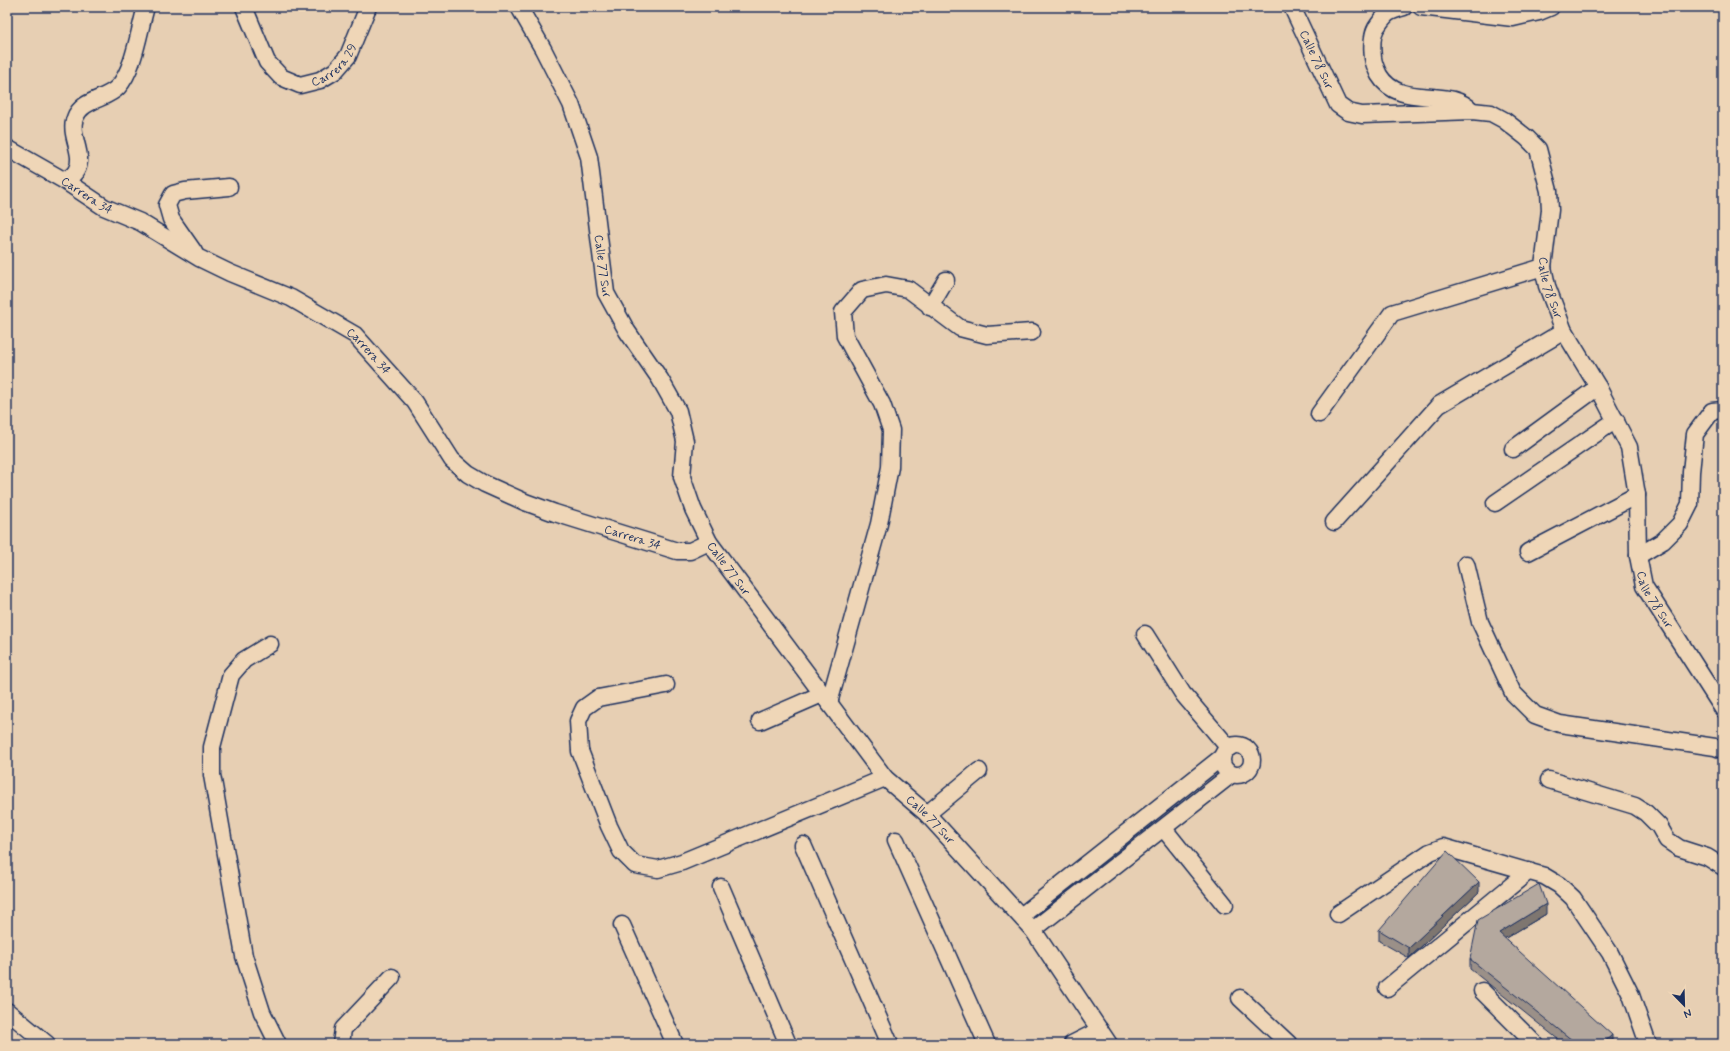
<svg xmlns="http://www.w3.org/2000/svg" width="1730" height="1051" font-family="Mynerve,sans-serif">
  <rect width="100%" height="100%" fill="#e7cfb3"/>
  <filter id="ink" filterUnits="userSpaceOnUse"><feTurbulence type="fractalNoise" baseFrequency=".025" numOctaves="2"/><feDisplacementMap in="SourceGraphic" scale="8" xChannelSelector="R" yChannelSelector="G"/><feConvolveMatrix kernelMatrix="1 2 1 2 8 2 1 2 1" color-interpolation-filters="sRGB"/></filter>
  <g filter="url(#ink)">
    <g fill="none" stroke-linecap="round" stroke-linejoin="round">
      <!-- minor casing -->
      <g stroke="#1b2f5e" stroke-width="19">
        <g id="minor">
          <path id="s1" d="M244,7L267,62L281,77L300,85L320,80L335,71L348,56L368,7"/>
          <path id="s2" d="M519,7L543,49L571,104L589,157L606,293L627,331L660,379L678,411L685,441L682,477L693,509L709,542L885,778L927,814L1033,930L1109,1044"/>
          <path id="s3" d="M1292,7L1338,105L1348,112L1362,115L1472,111L1491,113L1504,120L1527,138L1538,149L1549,191L1550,210L1543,267L1547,286L1564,331L1598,387L1629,447L1637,495L1638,556L1644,586L1723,709"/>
          <path d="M1404,7C1386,12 1386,14 1376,28C1371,37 1372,49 1373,58C1374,65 1376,69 1379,75C1400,110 1449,85 1472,111"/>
          <polyline points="1421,7 1513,18 1539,12 1551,7"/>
          <path id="s4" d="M7,148L65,181L104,207L140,222L199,258L230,273L291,298L355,335L415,402L452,460L468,474L485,484L525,502L555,513L677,551H690L709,542"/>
          <path d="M65,181C69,178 74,175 76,171C86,155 68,135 75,118C82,99 106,100 118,87C134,70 139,30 146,7"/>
          <polyline points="194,252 171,219 167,205 173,194 185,191 229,187"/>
          <polyline points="930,307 946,280"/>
          <polyline points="1319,414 1392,313 1543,267"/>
          <polyline points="1513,449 1598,387"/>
          <polyline points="1495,503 1616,420"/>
          <polyline points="1334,522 1439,405 1564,331"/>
          <polyline points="1528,552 1637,495"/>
          <polyline points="1638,556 1663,541 1680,524 1690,504 1691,472 1695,434 1712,411 1723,410"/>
          <polyline points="1466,564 1480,622 1513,693 1535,715 1560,724 1715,747 1723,750"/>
          <polyline points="1145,634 1183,694 1229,748"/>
          <polyline points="270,644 244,660 231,675 212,747 212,775 244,956 262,1012 278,1044"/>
          <polyline points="666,685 598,698 584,708 578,721 580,751 609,826 621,851 635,865 658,869 682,862 885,778"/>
          <polyline points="829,703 879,524 890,467 891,430 882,404 845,336 843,312 862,290 886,285 908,289 960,328 987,335 1032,332"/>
          <polyline points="760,721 822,694"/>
          <circle cx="1237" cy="760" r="15"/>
          <polyline points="1549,780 1635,806 1646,813 1659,826 1667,840 1679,848 1707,857 1723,867"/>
          <polyline points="927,814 979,771"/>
          <polyline points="1164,829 1225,905"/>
          <polyline points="896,840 987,1044"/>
          <polyline points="803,845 890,1044"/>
          <polyline points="721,887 788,1044"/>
          <polyline points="1338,914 1430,852 1443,847 1544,876 1559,885 1573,898 1610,953 1631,995 1648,1044"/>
          <polyline points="1021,916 1222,757"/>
          <polyline points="622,925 675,1044"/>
          <polyline points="1033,930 1232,774"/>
          <polyline points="1387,988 1529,871"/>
          <polyline points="1482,991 1535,1044"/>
          <polyline points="1240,998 1289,1044"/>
          <polyline points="7,1011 47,1044"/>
          <polyline points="341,1044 343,1029 392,977"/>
          <polyline points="1072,1044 1100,1030"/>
        </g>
      </g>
      <!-- minor -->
      <use href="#minor" stroke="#efd6b7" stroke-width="16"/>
    </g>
    <!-- wall -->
    <g fill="#9b9088" stroke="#1b2f5e">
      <polygon points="1479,892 1409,958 1379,941 1379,930"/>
      <polygon points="1546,914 1505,938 1612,1044 1564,1044 1470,969 1470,959"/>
    </g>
    <!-- shaded-wall -->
    <g fill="#7e766f" stroke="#1b2f5e">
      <polygon points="1479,882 1479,892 1409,958 1409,948"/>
      <polygon points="1546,904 1546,914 1499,942 1499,933"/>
      <polygon points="1612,1035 1612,1044 1602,1044"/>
    </g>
    <!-- building -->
    <g fill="#b4a89e" stroke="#1b2f5e">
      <polygon points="1447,851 1479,882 1409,948 1379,930"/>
      <polygon points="1539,884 1546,904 1499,933 1612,1035 1602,1044 1577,1044 1470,959 1478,920"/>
    </g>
  </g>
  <g text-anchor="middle" stroke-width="4" stroke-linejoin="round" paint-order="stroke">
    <!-- street labels -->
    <g font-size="12" fill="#1b2f5e" stroke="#efd6b7">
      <text dy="4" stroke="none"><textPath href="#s3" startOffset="58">Calle 78 Sur</textPath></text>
      <text dy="4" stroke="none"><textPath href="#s1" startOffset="142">Carrera 29</textPath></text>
      <text dy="4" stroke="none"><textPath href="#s4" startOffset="93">Carrera 34</textPath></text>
      <text dy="4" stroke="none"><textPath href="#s2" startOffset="276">Calle 77 Sur</textPath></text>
      <text dy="4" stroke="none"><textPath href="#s3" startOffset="465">Calle 78 Sur</textPath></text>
      <text dy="4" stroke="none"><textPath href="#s4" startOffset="417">Carrera 34</textPath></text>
      <text dy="4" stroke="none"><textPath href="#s4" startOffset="753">Carrera 34</textPath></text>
      <text dy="4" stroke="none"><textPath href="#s2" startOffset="612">Calle 77 Sur</textPath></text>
      <text dy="4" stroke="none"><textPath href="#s3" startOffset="801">Calle 78 Sur</textPath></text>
      <text dy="4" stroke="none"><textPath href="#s2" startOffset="935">Calle 77 Sur</textPath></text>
    </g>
  </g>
  <!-- margin -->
  <rect width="1730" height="1051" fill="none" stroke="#efd6b7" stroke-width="24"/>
  <rect x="12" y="12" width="1706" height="1027" fill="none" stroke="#1b2f5e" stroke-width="1.5" filter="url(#ink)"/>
  <!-- north arrow -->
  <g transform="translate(1684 1005) rotate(157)" stroke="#efd6b7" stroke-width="3" paint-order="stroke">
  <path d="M0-3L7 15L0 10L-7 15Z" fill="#1b2f5e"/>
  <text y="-6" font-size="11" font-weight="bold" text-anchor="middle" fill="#1b2f5e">N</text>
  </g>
</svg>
